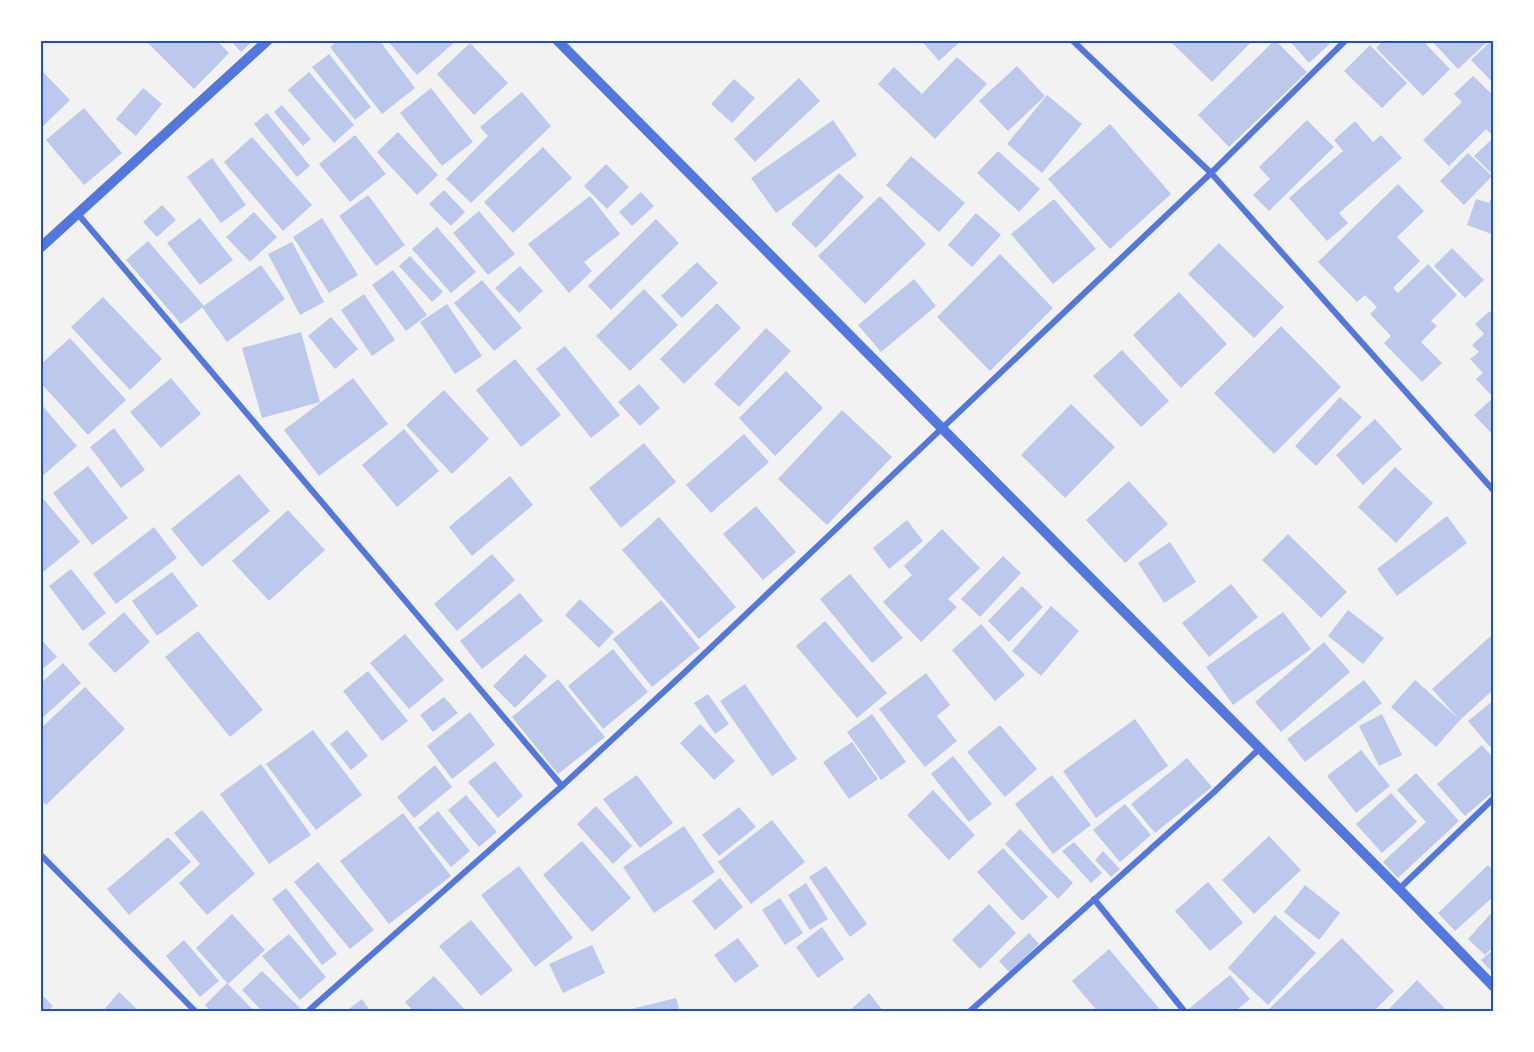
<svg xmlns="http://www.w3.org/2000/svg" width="1534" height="1052" font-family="Lora,serif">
  <rect width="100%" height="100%" fill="#f2f2f2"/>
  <!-- building -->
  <g fill="#bdc9ec">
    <polygon points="145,40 216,40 229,53 194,89"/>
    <polygon points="230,40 254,40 241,52"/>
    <polygon points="339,40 379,40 415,88 382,114 330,47"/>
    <polygon points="387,40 457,40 417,75"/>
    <polygon points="921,40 962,40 939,61"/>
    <polygon points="1169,40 1253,40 1212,82"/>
    <polygon points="1275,40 1307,72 1229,147 1198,115"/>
    <polygon points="1289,40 1334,40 1309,63"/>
    <polygon points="1384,40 1422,40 1450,69 1423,96 1376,48"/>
    <polygon points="1431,40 1489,40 1458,69"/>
    <polygon points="1492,40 1494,40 1494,84 1471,60"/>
    <polygon points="470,43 508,83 474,115 437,74"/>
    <polygon points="1370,45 1407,83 1382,108 1344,71"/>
    <polygon points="329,54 371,107 355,120 312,67"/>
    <polygon points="957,57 987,84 935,139 878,84 894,67 922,94"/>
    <polygon points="1017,66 1045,96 1008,131 979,101"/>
    <polygon points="42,71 70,100 40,129 40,73"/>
    <polygon points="309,72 354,125 334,143 288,90"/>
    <polygon points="1473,76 1494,96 1494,131 1491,134 1486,129 1449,166 1423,140 1462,102 1454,94"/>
    <polygon points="799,78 820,101 755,162 734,139"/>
    <polygon points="734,79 755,98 732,123 711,104"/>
    <polygon points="143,88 162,104 136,136 116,119"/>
    <polygon points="431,88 473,142 442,166 400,113"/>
    <polygon points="522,92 551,126 471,203 446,179 488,136 480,127"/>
    <polygon points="1047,95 1082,124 1042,173 1007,144"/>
    <polygon points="282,105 311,139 303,146 274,112"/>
    <polygon points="84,108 122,153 84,185 46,140"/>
    <polygon points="267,113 310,166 297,177 254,124"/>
    <polygon points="833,120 857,155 776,213 751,178"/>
    <polygon points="1307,120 1334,147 1269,211 1253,195 1270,179 1259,167"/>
    <polygon points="1355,121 1373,142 1381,135 1402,158 1339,213 1348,223 1327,241 1289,198 1343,151 1334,140"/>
    <polygon points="1110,124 1171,194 1110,249 1048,179"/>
    <polygon points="398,132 438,175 417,195 377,152"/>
    <polygon points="355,135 386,174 350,202 319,164"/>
    <polygon points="252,137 312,205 283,231 224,162"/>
    <polygon points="1494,137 1494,176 1474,156"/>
    <polygon points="543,147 572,178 513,233 484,202"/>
    <polygon points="998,151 1040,189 1019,212 977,173"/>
    <polygon points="1468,153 1492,176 1464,205 1440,181"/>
    <polygon points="911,156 965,203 939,232 886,185"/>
    <polygon points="212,158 246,205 221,223 187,177"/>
    <polygon points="606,164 629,187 607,209 584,186"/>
    <polygon points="839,173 864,197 816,248 791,224"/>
    <polygon points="1398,184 1424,211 1397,237 1420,261 1393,288 1398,293 1428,264 1457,295 1431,321 1437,326 1421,342 1442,363 1422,382 1384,343 1391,336 1370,314 1377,307 1365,295 1357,302 1318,262"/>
    <polygon points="444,190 465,212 451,226 429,204"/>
    <polygon points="641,192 654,206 632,226 619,212"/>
    <polygon points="1493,192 1494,192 1494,235 1467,225 1476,199 1489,203"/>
    <polygon points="368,195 405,245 376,266 339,216"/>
    <polygon points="590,196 620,234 584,262 592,271 569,293 528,244"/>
    <polygon points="880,196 926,244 865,304 818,256"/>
    <polygon points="1054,199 1096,249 1053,284 1011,234"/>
    <polygon points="162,205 176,220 157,237 143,222"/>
    <polygon points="479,211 515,254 488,275 453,233"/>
    <polygon points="254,212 277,237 250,262 226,237"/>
    <polygon points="976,213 1001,235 972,267 948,245"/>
    <polygon points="200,218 233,260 200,285 167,243"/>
    <polygon points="322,218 358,275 329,293 293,237"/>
    <polygon points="656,219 679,243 611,310 588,286"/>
    <polygon points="437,227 476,272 451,293 412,249"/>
    <polygon points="148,241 204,306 181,324 126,260"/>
    <polygon points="292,242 324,302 300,315 268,254"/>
    <polygon points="1219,243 1284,307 1254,338 1188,274"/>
    <polygon points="1452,248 1484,280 1465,298 1434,266"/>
    <polygon points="1000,254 1053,308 990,371 937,317"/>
    <polygon points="410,256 443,292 432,302 399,266"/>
    <polygon points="697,262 718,283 682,318 661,296"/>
    <polygon points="261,265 285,299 227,342 202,307"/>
    <polygon points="520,266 543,291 519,313 495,288"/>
    <polygon points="393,270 427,315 406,331 372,285"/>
    <polygon points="914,279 936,306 881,352 858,325"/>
    <polygon points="482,280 522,328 494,351 454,303"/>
    <polygon points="644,289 678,325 630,371 596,336"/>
    <polygon points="1179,292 1227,344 1181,388 1133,335"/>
    <polygon points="364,294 395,340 372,356 341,310"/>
    <polygon points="103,297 162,359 130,390 71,327"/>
    <polygon points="717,303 741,328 684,384 660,359"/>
    <polygon points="447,304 482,356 455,374 420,322"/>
    <polygon points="1490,311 1494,316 1494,392 1490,394 1476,379 1483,373 1470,359 1479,352 1472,345 1484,334 1475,324"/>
    <polygon points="331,317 358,349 335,369 308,336"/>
    <polygon points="1281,326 1341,387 1274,454 1214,393"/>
    <polygon points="766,328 791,351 739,407 714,384"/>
    <polygon points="301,332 320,402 262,418 242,348"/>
    <polygon points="70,338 126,400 88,435 40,382 40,365"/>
    <polygon points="565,346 620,415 591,438 536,369"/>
    <polygon points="1122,350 1169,401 1141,427 1093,376"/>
    <polygon points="515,359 561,415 521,447 476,390"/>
    <polygon points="786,371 823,408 775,456 739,418"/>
    <polygon points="171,378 201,414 161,448 130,412"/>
    <polygon points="353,378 388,424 319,476 284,430"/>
    <polygon points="639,384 660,408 640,426 618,402"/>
    <polygon points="444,390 489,439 452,474 406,425"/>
    <polygon points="1340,397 1362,417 1316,466 1295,446"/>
    <polygon points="1494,397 1494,436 1474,415"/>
    <polygon points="40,403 77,446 40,478"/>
    <polygon points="1071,404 1115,447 1065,498 1021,455"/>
    <polygon points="842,410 892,457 827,525 778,479"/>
    <polygon points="1375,419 1402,449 1363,485 1336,455"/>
    <polygon points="114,428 145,470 121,488 90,447"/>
    <polygon points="404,429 439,471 397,507 362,465"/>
    <polygon points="744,434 769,462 711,513 686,485"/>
    <polygon points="644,443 676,482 621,528 589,488"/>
    <polygon points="88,466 128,518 92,545 53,493"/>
    <polygon points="1395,467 1433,503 1396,543 1358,507"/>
    <polygon points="239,474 270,511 202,567 171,529"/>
    <polygon points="510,476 533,505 472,556 449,527"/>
    <polygon points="1129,481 1168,524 1125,563 1086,520"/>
    <polygon points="40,495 80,542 43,572 40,569"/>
    <polygon points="756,506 796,552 763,580 723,534"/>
    <polygon points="288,510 325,550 269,601 232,561"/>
    <polygon points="1447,516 1467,543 1397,596 1377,569"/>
    <polygon points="659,517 736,607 699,639 622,550"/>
    <polygon points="907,520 923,541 889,569 873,548"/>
    <polygon points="154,527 177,558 116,604 93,574"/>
    <polygon points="942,529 980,568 948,599 957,607 921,642 883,602 912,575 904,566"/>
    <polygon points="1288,534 1347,592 1321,618 1262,560"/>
    <polygon points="1170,542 1196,582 1164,603 1138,563"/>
    <polygon points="492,554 515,580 457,631 434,604"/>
    <polygon points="1003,556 1021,573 980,617 961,599"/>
    <polygon points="71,569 106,613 83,631 49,586"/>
    <polygon points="172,572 198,606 157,636 132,601"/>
    <polygon points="850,574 903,638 872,663 820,599"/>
    <polygon points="1231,584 1258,617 1209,657 1182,623"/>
    <polygon points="1022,586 1043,607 1009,642 988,621"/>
    <polygon points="520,593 543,621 482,669 460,641"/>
    <polygon points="580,599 614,632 599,648 565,615"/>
    <polygon points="661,600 700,648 652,687 613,639"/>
    <polygon points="1051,606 1079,631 1041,676 1012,651"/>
    <polygon points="1348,610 1384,638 1363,664 1328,636"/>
    <polygon points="124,612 150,642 115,673 88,644"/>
    <polygon points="1283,612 1311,649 1233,705 1206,667"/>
    <polygon points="825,621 887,693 857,718 796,646"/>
    <polygon points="981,624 1025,675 995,701 952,650"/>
    <polygon points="198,631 263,710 230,737 165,657"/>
    <polygon points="1494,633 1494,689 1460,720 1436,747 1391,707 1415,680 1458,718 1432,689"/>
    <polygon points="405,634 444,680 409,709 370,663"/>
    <polygon points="40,638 57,657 40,671"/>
    <polygon points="1324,642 1350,672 1281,732 1255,702"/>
    <polygon points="613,649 648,692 603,729 568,686"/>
    <polygon points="525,654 547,676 515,708 493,686"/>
    <polygon points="63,663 81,683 40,720 40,684"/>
    <polygon points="368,671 408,721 382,741 343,691"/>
    <polygon points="926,673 950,705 937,716 957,741 925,767 879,709"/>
    <polygon points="558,679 605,737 558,774 512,717"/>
    <polygon points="1364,680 1382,703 1305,762 1287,739"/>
    <polygon points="745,684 797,759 772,776 720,701"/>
    <polygon points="85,687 125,729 46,805 40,799 40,729"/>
    <polygon points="708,694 729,724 715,734 694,703"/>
    <polygon points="444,697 458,713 433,732 420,715"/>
    <polygon points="1494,700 1494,744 1490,747 1468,721"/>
    <polygon points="470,712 495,745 452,779 427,746"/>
    <polygon points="872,714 906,762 881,780 847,732"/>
    <polygon points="1382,714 1402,755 1379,766 1359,726"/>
    <polygon points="1135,719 1168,766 1096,818 1063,771"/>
    <polygon points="700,724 735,761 714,780 680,743"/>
    <polygon points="1000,725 1037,769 1005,797 967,752"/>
    <polygon points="313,730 362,795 316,830 266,764"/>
    <polygon points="347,730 368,756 351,770 330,744"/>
    <polygon points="852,742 878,779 849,799 823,762"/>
    <polygon points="1482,745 1494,759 1494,791 1465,816 1437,784"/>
    <polygon points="1361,750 1390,786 1356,813 1327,776"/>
    <polygon points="953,756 992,804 969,822 931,774"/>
    <polygon points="1187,758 1212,787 1155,833 1131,804"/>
    <polygon points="495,761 523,796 498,818 468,782"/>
    <polygon points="261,764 311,835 269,864 220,794"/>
    <polygon points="435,765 452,787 414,818 397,797"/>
    <polygon points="1416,773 1459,821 1398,878 1383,862 1426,822 1397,790"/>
    <polygon points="637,775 673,823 640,848 603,799"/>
    <polygon points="1052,775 1091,825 1053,854 1015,804"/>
    <polygon points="933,790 975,835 949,860 907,815"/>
    <polygon points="1391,793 1417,822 1382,853 1356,824"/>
    <polygon points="466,795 497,832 479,847 448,810"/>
    <polygon points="1125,804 1151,835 1120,862 1093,830"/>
    <polygon points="596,806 632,846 613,864 577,824"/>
    <polygon points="739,807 756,827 719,856 702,835"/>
    <polygon points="202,810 255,874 207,915 179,883 200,864 174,833"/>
    <polygon points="438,811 470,851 451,867 418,828"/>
    <polygon points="403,813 451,876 389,924 340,861"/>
    <polygon points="772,820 805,862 751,904 718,862"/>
    <polygon points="684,826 715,872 654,913 623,867"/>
    <polygon points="1020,829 1073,883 1058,899 1005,844"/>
    <polygon points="1269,836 1301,870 1254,914 1222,880"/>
    <polygon points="168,837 191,862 129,915 107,889"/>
    <polygon points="582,841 631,898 592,932 543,875"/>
    <polygon points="1074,842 1102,873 1091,883 1062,851"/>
    <polygon points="1003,848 1048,897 1022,921 977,872"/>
    <polygon points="1103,851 1120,869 1111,877 1095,860"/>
    <polygon points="318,862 374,930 350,949 294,882"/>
    <polygon points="1488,865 1494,871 1494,896 1455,931 1438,913"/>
    <polygon points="519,866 573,938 535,967 481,895"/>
    <polygon points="826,866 867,924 850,937 809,877"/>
    <polygon points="720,878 743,907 715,930 692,901"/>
    <polygon points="1208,882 1243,923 1210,951 1175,911"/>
    <polygon points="806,883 828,919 810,930 788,895"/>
    <polygon points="1305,885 1340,913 1319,940 1284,912"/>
    <polygon points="286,888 337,954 322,965 272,899"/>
    <polygon points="780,898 803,933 785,945 762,910"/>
    <polygon points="989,904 1016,933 980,969 952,940"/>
    <polygon points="1494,910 1494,946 1485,955 1468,939"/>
    <polygon points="232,914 265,950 228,984 196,948"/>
    <polygon points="1275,915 1316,953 1268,1005 1228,968"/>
    <polygon points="471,920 513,970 481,996 439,946"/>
    <polygon points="822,927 844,959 818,978 796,947"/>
    <polygon points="1029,933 1039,944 1009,972 999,961"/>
    <polygon points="289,934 326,977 300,1000 262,956"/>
    <polygon points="738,938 759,966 735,983 714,955"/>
    <polygon points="1342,938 1394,991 1373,1012 1266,1012"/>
    <polygon points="184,940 219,981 200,997 166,956"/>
    <polygon points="592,945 605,973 563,993 549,964"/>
    <polygon points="1109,949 1162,1012 1098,1012 1072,981"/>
    <polygon points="1494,949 1494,974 1481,960"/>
    <polygon points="262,971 300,1008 296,1012 263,1012 242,990"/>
    <polygon points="1230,975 1250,999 1234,1012 1185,1012"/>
    <polygon points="434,976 467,1012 414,1012 405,1002"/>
    <polygon points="1417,980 1448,1012 1386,1012"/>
    <polygon points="227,983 255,1012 211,1012 205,1005"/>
    <polygon points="119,992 140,1012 102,1012"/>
    <polygon points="40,993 53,1006 47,1012 40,1012"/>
    <polygon points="869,993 884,1012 848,1012"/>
    <polygon points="676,998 680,1012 623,1012 623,1011"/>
    <polygon points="362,999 371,1012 345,1012"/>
  </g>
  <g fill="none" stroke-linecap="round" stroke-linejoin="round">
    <!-- minor -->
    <g stroke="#5277de" stroke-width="6">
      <polyline points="1072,40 1211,173 1494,491"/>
      <polyline points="78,214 562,786"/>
      <polyline points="40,854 196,1012"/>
      <polyline points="1399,889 1494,798"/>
      <polyline points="1094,899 1185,1012"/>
      <polyline points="307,1012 562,786 684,673 1211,173 1346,40"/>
      <polyline points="969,1012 1213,793 1259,749"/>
    </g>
    <!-- tertiary -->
    <g stroke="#5277de" stroke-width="10">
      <polyline points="557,40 1399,889 1494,987"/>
      <polyline points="40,248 268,40"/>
    </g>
  </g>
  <!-- border -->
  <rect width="1534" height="1052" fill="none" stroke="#ffffff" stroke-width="84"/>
  <rect x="42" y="42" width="1450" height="968" fill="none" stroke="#1d4ed8" stroke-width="2"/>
</svg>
